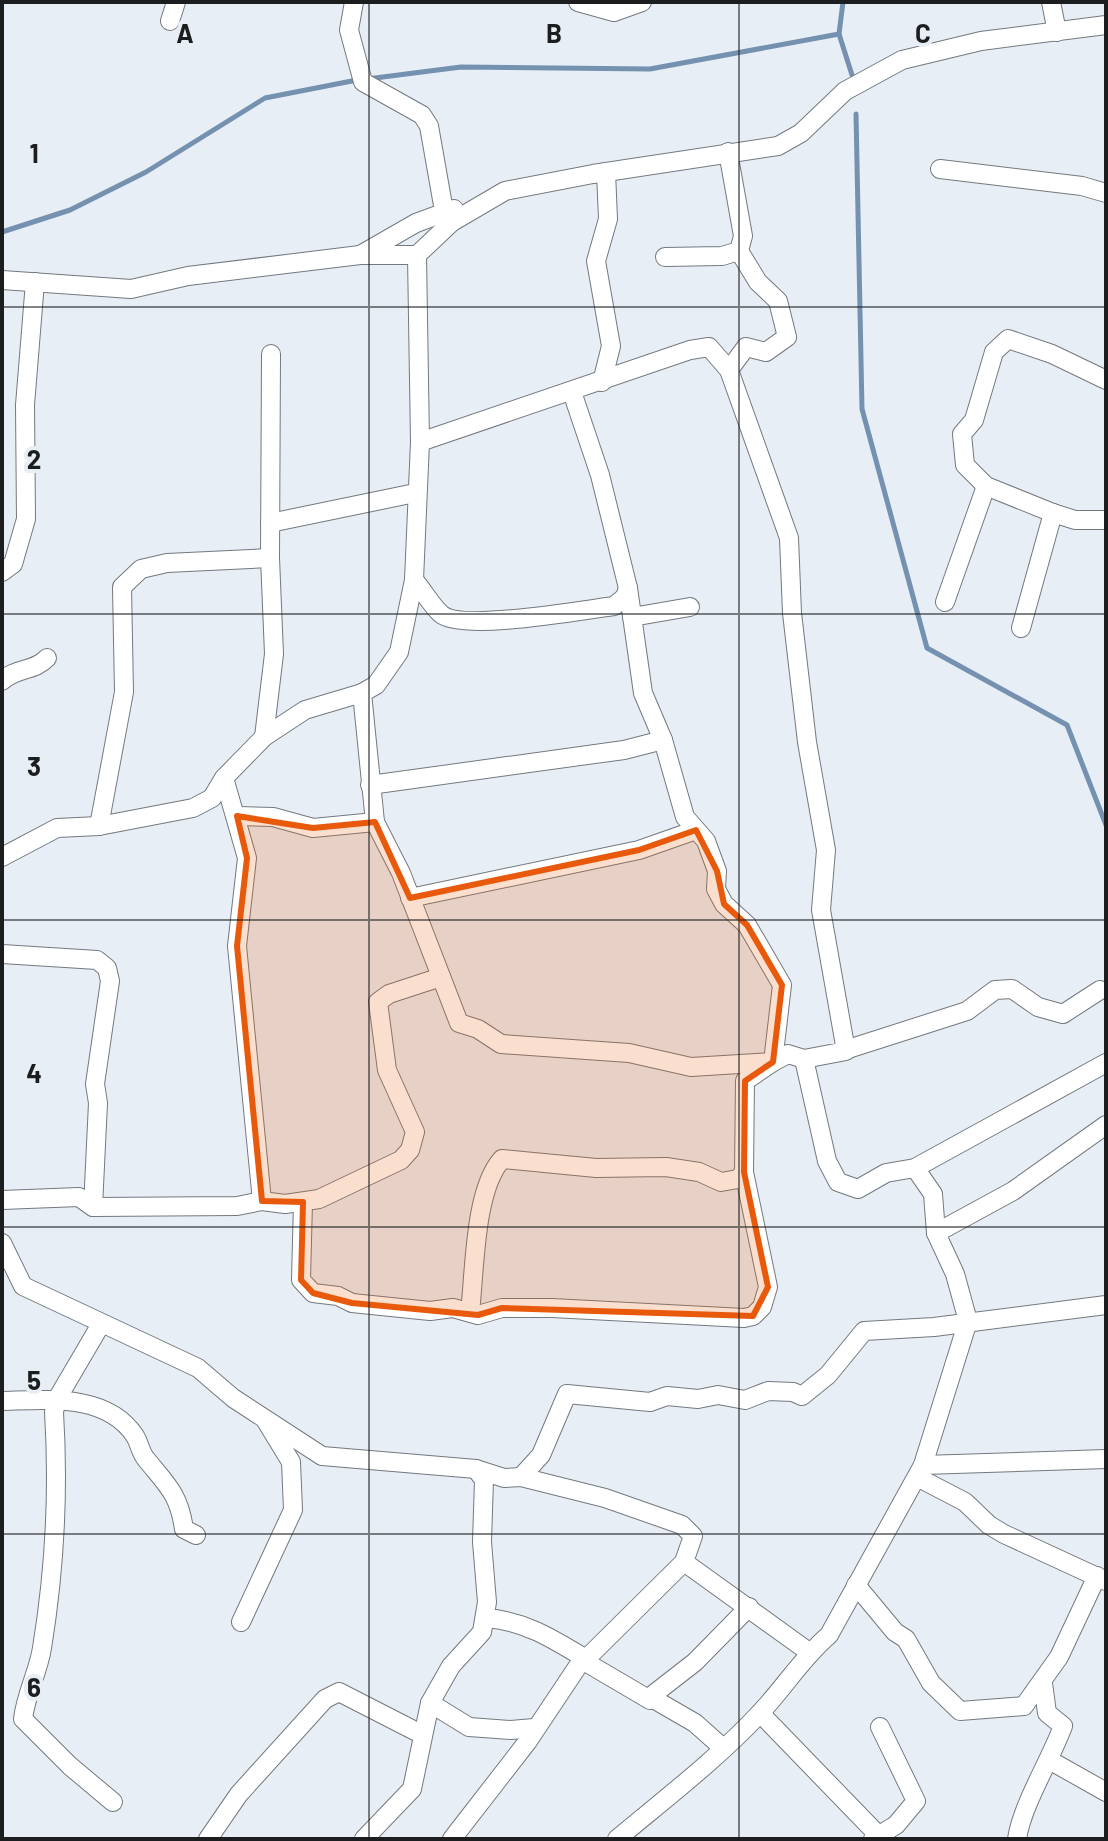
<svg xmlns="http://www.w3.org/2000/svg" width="1108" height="1841" font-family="Barlow,sans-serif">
  <rect width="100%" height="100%" fill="#e8eef5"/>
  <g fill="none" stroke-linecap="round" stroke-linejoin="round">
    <!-- stream -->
    <g stroke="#7591b0" stroke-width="5">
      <polyline points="843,2 839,34 852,75"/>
      <polyline points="367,79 461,67 650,69 839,34"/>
      <polyline points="856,114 862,409 927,648 1067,725 1106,825"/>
      <polyline points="2,232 70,210 146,172 265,98 357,80"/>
    </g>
    <!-- minor casing -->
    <g stroke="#73797e" stroke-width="20">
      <g id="minor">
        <polyline points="354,2 349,30 363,82 422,115 429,126 444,211"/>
        <polyline points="578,2 614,12 642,2"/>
        <polyline points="1051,2 1057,32"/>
        <polyline points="170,21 176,2"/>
        <polyline points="940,169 1082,186 1106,193"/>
        <polyline points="362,254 416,223 454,209"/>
        <polyline points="665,257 722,256 739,251 743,236 728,152"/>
        <polyline points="2,280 131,289 188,276 360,255 417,255 452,222 505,191 593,174 778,146 801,133 845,91 902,60 981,41 1106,25"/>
        <polyline points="729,370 746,347 766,352 787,337 778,301 758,282 739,251"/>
        <polyline points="1106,380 1052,354 1008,339 994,352 974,420 962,434 965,465 986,486 1053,513 1075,520 1106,520"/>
        <polyline points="602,382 611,346 596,261 608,219 606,172"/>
        <polyline points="270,523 415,493"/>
        <polyline points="2,572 13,564 26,519 25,405 35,282"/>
        <path d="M414,580C423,590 431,605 441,614C462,632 583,610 614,606L625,597L628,588"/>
        <polyline points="945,602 986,486"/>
        <polyline points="632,617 690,607"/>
        <polyline points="1021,628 1053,513"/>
        <path d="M2,681C16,667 34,672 47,658"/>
        <polyline points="362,693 375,822 401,873 459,1023 478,1029 501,1044 629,1053 691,1067 773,1062 788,1054 804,1059 846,1051 821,910 826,850 807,742 792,613 789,538 729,370 709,347 690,350 420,442"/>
        <polyline points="264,737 274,654 270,558 271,354"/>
        <polyline points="224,778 247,858 237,946 262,1201"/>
        <polyline points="370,785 624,750 663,740"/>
        <polyline points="237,816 273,817 313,828 375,822"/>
        <polyline points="99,826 124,692 122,587 141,569 167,563 270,558"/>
        <polyline points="2,857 57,828 99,826 193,808 212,798 224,778 264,737 305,710 362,693 376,685 399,652 414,580 420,442 417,255"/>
        <polyline points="410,898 639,850 696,830"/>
        <polyline points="2,954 97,960 107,968 110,981 95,1084 98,1103 93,1207"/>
        <polyline points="845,1050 967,1011 995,990 1012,989 1038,1007 1063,1014 1100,990"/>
        <polyline points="804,1059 827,1161 838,1182 858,1189 886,1173 915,1168 1106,1063"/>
        <polyline points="2,1200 79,1197 93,1207 237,1206 262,1201 285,1204 319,1199 401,1160 410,1150 415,1132 387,1070 378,1002 389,994 441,977"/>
        <polyline points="303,1202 301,1280 313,1293 338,1296 352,1303 430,1311 453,1308 478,1315 502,1308 552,1308 744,1318 753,1316 762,1307 768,1287 744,1172 745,1081 773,1062 782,985 747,925 724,904 716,889 717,871 706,841 685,817 663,740 643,693 628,588 600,475 572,392"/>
        <polyline points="936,1233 1013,1191 1106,1125"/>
        <polyline points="2,1243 23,1286 198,1368 233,1398 322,1456 476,1469 504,1478 521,1477 605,1498 682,1525 693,1536 684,1562 586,1659"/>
        <path d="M470,1312C475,1270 474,1190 502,1159L596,1168L666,1167L699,1172L721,1182L738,1179L744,1172"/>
        <path d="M101,1324L57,1399L54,1412C59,1492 55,1568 42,1648C38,1673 26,1693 23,1719L70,1766L113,1802"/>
        <path d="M2,1401C46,1400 107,1393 135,1436C140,1444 140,1452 146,1459C167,1485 179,1494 184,1529L196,1535"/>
        <polyline points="923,1465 1106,1459"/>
        <polyline points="521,1477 541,1455 567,1394 650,1402 667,1396 698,1399 718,1395 745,1400 768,1391 793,1392 802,1396 828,1375 864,1331 934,1327 1106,1305"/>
        <polyline points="917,1477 965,1502 989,1525 1004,1534 1106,1581"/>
        <polyline points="684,1562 809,1652"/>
        <polyline points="856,1585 895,1632 906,1639 931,1683 960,1711 1024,1706 1059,1657 1097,1576"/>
        <path d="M486,1618C525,1621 553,1639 586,1659L582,1660L650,1700V1697L695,1723L723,1748"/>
        <polyline points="241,1622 293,1510 291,1462 266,1421"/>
        <polyline points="650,1697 695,1662 749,1607"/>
        <polyline points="430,1703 469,1727 511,1730 534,1728"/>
        <polyline points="760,1713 882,1839"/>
        <polyline points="1051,1761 1106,1792"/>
        <polyline points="208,1839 239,1794 325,1699 339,1692 423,1735"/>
        <polyline points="364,1839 412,1789 430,1703 451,1666 482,1632 487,1602 482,1542 484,1480 476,1469"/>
        <polyline points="452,1839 528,1741 582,1660"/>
        <path d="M617,1839C666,1798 717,1759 760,1713C784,1688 802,1658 829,1635L923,1465L968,1321L955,1274L936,1233L933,1194L915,1168"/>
        <polyline points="873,1839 896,1825 916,1801 880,1727"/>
        <path d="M1017,1839C1022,1805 1050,1761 1063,1726L1047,1713L1043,1683"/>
      </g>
    </g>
    <!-- minor -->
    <use href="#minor" stroke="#fff" stroke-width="18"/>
  </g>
  <!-- marked area -->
  <path fill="#e8590c" fill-opacity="0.2" stroke="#e8590c" stroke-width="6" stroke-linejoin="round" d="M237,816L313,828L375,822L410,898L639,850L696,830L717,871L724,904L747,925L782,985L773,1062L745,1081L744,1172L768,1287L753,1316L502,1308L478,1315L352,1303L313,1293L301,1280L303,1202L262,1201L237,946L247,858Z"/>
  <!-- grid -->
  <path fill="none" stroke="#1b1d1f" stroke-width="2" stroke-opacity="0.55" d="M369,2V1839M739,2V1839M2,307H1106M2,614H1106M2,920H1106M2,1227H1106M2,1534H1106"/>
  <g font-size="26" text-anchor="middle" font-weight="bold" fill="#1b1d1f" stroke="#e8eef5" stroke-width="8" stroke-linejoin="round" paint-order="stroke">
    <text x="185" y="43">A</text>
    <text x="554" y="43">B</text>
    <text x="923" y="43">C</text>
    <text x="34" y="163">1</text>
    <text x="34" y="469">2</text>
    <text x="34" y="776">3</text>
    <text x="34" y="1083">4</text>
    <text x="34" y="1390">5</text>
    <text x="34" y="1697">6</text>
  </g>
  <!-- border -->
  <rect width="1108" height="1841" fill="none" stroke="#1b1d1f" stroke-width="8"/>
</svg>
